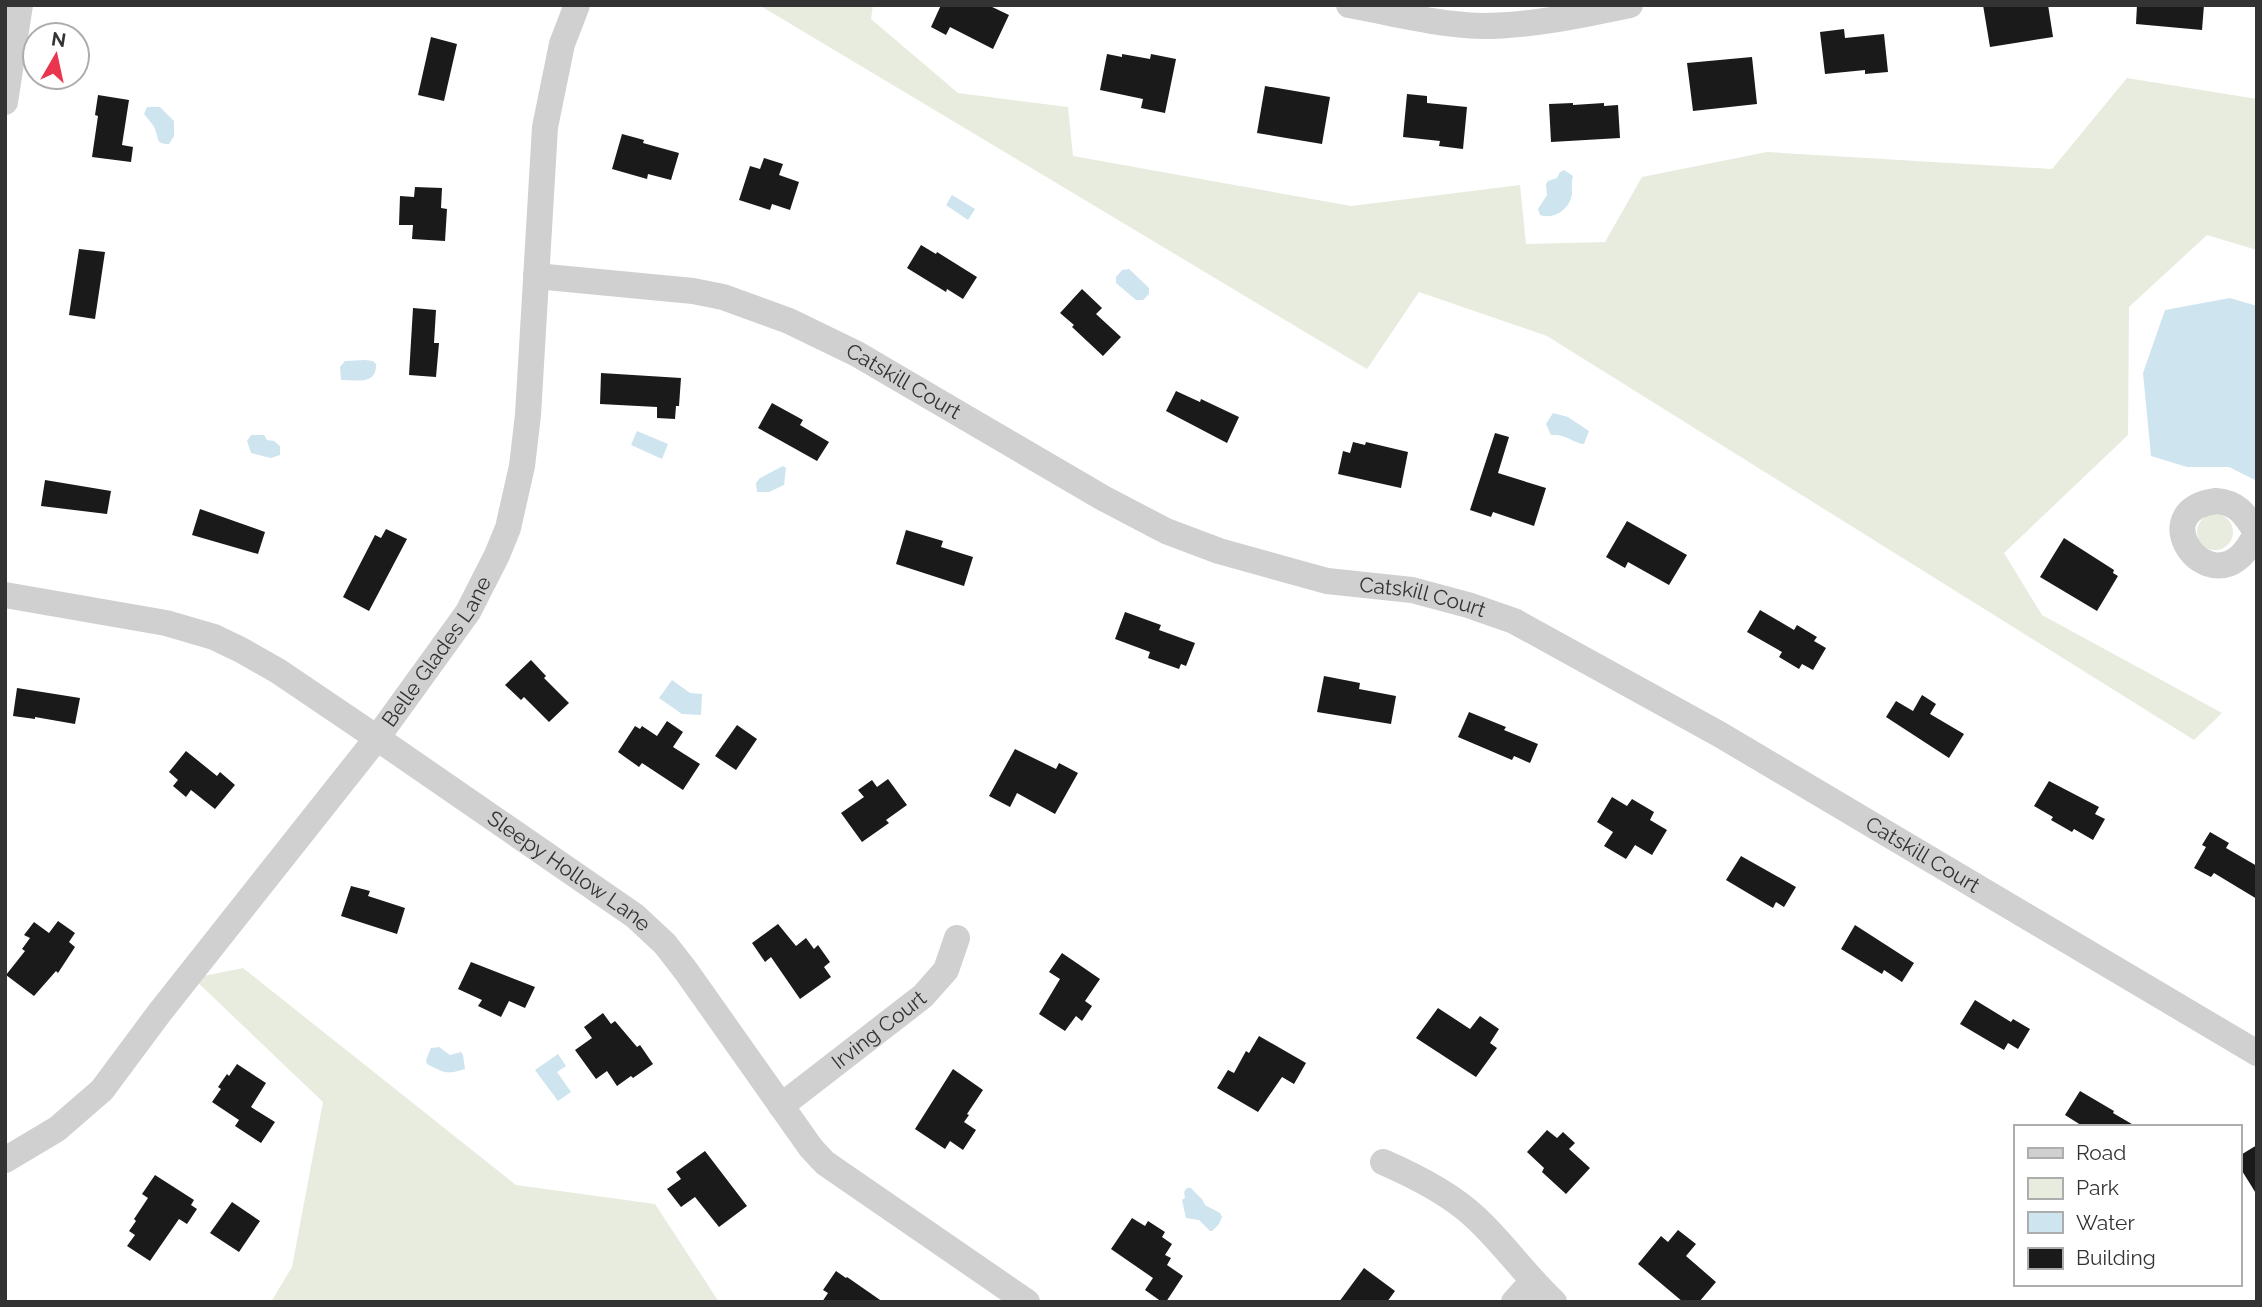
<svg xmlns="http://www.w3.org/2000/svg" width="2262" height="1307" font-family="Raleway,sans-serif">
  <rect width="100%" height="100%" fill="#fff"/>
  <!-- green -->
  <g fill="#e7ecdf">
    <polygon points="759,5 873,5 871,19 958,93 1068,107 1073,156 1351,206 1520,185 1526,244 1605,242 1642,177 1767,152 2052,169 2127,78 2257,99 2257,250 2207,235 2129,307 2128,435 2004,553 2042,615 2222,713 2194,740 1547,336 1419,292 1367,369"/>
    <circle cx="2215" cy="532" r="18"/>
    <polygon points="243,968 516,1185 655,1204 719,1302 271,1302 292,1267 323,1102 193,978"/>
  </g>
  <!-- water -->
  <g fill="#cee4ef">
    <path d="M147,107H160L174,121V136L169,144C156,144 159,140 155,129C153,124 147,118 144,114Z"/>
    <path d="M1564,170L1573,176C1571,182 1572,188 1572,194C1570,209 1554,220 1540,215L1538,209L1547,195L1546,184L1548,181L1557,178L1560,172Z"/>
    <polygon points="952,195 975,209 968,220 946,205"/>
    <polygon points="1129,269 1149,288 1149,294 1143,300 1136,300 1116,283 1116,277 1122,270"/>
    <polygon points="2230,298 2257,306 2257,481 2229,467 2187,467 2151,456 2143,373 2165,310"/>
    <path d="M365,360L373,361L376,364C377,385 357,380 341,380L340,367L345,361Z"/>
    <path d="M1553,413L1568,417L1589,431L1584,444C1570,442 1568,434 1551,435L1546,424Z"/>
    <polygon points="637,431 668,444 662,459 631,445"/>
    <polygon points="251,435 264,435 267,440 274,441 280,446 280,455 271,458 251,453 247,441"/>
    <polygon points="783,466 786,468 784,485 769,492 757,492 756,483 760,478"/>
    <polygon points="672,680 690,693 702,694 701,715 682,714 659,698"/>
    <path d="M439,1047L450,1055L461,1052L463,1055L465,1069C446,1075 445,1073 427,1064L426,1060L431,1048Z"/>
    <polygon points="558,1054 566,1066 557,1072 571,1092 558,1101 535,1070"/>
    <path d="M1187,1188H1191C1196,1194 1203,1198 1205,1205L1220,1213L1222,1217L1219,1224L1212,1231H1210L1199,1220L1186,1218L1182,1200L1185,1198L1184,1192Z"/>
  </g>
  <!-- building -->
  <g fill="#1a1a1a">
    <polygon points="941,5 988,5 1009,15 993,49 950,27 946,35 931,27"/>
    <polygon points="1983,5 2048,5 2053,37 1990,47"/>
    <polygon points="2137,5 2204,5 2202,30 2136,24"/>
    <polygon points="1844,29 1845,38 1884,34 1888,72 1865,74 1865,70 1825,74 1820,32"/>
    <polygon points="431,37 457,44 444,101 418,95"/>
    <polygon points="1107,54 1122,57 1122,54 1150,59 1151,54 1176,59 1165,113 1141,108 1143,99 1100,90"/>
    <polygon points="1752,57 1757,104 1693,111 1687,63"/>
    <polygon points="1265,86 1330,97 1322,144 1257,133"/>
    <polygon points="1407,94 1427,96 1427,103 1467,107 1463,149 1439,146 1440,141 1403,137"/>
    <polygon points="98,95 129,100 122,145 133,147 131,162 92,157 98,116 95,115"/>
    <polygon points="1573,103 1573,105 1604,103 1604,106 1618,105 1620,138 1551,142 1549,104"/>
    <polygon points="622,134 644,140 643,143 679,153 671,180 648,174 647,179 612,169"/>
    <polygon points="764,158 783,164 779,175 799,182 790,210 772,204 770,210 739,200 750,166 760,169"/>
    <polygon points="415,187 442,188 441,208 447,209 445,241 412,239 413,225 399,225 400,196 414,197"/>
    <polygon points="921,245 936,254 937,252 977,277 963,299 947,289 946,292 907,268"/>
    <polygon points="79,249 105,252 95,319 69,315"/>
    <polygon points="1082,289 1102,308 1096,314 1121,337 1103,356 1072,327 1074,325 1060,313"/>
    <polygon points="413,308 436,310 434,343 439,343 436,377 409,375"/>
    <polygon points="601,373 681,378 679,406 676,406 675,419 657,418 657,407 600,404"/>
    <polygon points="1176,391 1200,402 1201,399 1239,417 1227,443 1166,411"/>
    <polygon points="772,403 803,420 800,425 829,442 817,461 758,428"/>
    <polygon points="1495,433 1509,437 1498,473 1546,488 1534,526 1493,512 1491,517 1470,510"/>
    <polygon points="1353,442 1365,445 1366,442 1408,452 1401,488 1338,474 1343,451 1350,453"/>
    <polygon points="45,480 111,491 107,514 41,506"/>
    <polygon points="200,509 265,532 258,554 192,535"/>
    <polygon points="1627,521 1687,555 1669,585 1628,562 1625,568 1606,557"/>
    <polygon points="386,529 407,539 369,611 343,597 375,535 381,538"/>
    <polygon points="906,530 943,541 941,547 973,557 964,586 896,564"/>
    <polygon points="2064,538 2114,570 2113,573 2118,576 2097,611 2040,577"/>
    <polygon points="1760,610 1794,630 1797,625 1817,637 1814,641 1826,648 1813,670 1802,664 1799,669 1779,657 1782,652 1747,632"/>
    <polygon points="1125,612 1161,625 1159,630 1195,643 1186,666 1181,664 1179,669 1148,658 1150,652 1115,639"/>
    <polygon points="531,660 546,676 544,678 569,703 549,722 524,697 521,700 505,685"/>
    <polygon points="1324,676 1360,683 1359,689 1396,696 1391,724 1317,712"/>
    <polygon points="17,688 80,698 75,724 35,717 35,719 13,716"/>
    <polygon points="1922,695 1936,704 1930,714 1964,734 1949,758 1886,717 1896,701 1913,711"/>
    <polygon points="1469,712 1506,727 1504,730 1538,744 1530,763 1514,756 1512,760 1458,737"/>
    <polygon points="667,721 683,732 673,747 700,764 683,790 642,763 639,767 618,752 635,726 640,729 642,726 657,736"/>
    <polygon points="737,725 757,739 736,770 715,756"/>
    <polygon points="1015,749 1056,769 1059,763 1078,773 1055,814 1017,793 1010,807 989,796"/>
    <polygon points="186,751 217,776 220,772 235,785 215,809 191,790 186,797 173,786 178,780 169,772"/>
    <polygon points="888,779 907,805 886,820 889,823 862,842 841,813 864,797 858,790 872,780 877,787"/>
    <polygon points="2049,781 2099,807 2095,814 2105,819 2093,840 2074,829 2072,832 2051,820 2053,817 2034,806"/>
    <polygon points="1612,797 1627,806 1632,799 1654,812 1650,820 1667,830 1652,855 1635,845 1626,859 1604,846 1613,832 1597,822"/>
    <polygon points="2210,832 2229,843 2226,848 2257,866 2257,899 2214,873 2211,877 2194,868 2206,847 2202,845"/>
    <polygon points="1741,856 1796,887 1784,907 1776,902 1773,908 1726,880"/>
    <polygon points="351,886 370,891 368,896 405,908 397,934 341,916"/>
    <polygon points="58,921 75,933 69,942 75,947 58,973 56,971 34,996 6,975 25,951 22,949 30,938 24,935 34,922 49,933"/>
    <polygon points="778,924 796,946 806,938 814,949 818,945 830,962 824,967 831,977 800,999 771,957 765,962 752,943"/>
    <polygon points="1855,925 1914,963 1902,982 1884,970 1882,974 1841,949"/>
    <polygon points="1062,953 1100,979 1085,1001 1092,1006 1082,1021 1076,1016 1065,1031 1039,1014 1060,979 1049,972"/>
    <polygon points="471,962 535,987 525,1008 509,1001 501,1017 478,1006 482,1000 458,989"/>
    <polygon points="1975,1000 2011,1022 2013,1019 2030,1029 2018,1049 2008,1043 2004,1050 1960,1024"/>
    <polygon points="1438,1008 1470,1029 1480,1016 1499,1029 1490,1043 1497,1048 1476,1077 1416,1038"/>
    <polygon points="603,1013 611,1024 615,1021 637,1047 640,1045 653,1064 633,1078 631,1076 617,1086 607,1071 596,1079 575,1050 592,1038 584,1027"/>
    <polygon points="1259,1036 1306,1063 1294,1084 1282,1077 1258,1112 1217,1088 1228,1070 1234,1073 1246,1051 1249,1053"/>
    <polygon points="237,1064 266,1083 251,1107 275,1122 261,1143 235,1126 239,1120 212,1102 221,1089 218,1087 227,1074 229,1076"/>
    <polygon points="953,1069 983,1090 967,1114 969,1115 964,1122 976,1130 963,1150 950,1141 945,1149 915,1129"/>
    <polygon points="2080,1091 2114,1111 2113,1113 2137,1127 2084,1127 2065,1115"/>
    <polygon points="1547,1130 1557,1138 1563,1132 1575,1143 1569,1149 1590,1168 1566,1194 1542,1172 1544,1168 1527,1152"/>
    <polygon points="2257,1145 2257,1195 2239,1166 2239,1156"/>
    <polygon points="705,1151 747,1206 719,1227 695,1197 681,1207 667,1189 681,1179 676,1172"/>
    <polygon points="155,1175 194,1200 191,1205 197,1209 187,1224 179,1219 150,1261 127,1246 135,1235 129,1231 136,1221 134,1219 148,1198 142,1194"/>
    <polygon points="232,1202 260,1221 239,1252 210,1233"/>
    <polygon points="1132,1218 1145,1226 1148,1221 1165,1232 1162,1237 1172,1244 1165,1255 1171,1258 1167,1265 1183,1276 1166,1302 1162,1302 1145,1290 1153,1278 1111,1249"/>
    <polygon points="1678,1230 1696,1244 1686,1256 1716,1282 1699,1302 1683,1302 1638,1264 1661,1236 1668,1242"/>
    <polygon points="1364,1268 1395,1291 1387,1302 1339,1302"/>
    <polygon points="836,1271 846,1278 847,1277 883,1302 822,1302 828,1293 823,1290"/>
  </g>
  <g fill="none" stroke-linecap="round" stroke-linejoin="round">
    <!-- minor -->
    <g stroke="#d0d0d0" stroke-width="26">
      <path d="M1349,5C1393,13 1438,25 1482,26C1531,26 1582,15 1630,5"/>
      <polyline points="5,102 20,5"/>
      <path id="s1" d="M536,276L693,291L723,297L789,321L857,354L1103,498L1166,531L1219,551L1327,581L1412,590L1468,605L1514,621L1719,734L2257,1053"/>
      <path d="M2216,501C2239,503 2245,515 2257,533C2251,542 2246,553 2237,559C2198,588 2148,510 2216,501Z"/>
      <path id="s2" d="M5,595L166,623L214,637L241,650L278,671L377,738L635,916L665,944L686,971L811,1148L825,1163L1027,1302"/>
      <path id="s3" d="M781,1106L923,996L946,970L957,938"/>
      <path id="s4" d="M5,1160L57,1129L102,1090L160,1012L377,738L468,612L497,555L508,528L522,466L528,415L545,127L562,44L577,5"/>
      <path d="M1383,1162C1413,1175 1452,1195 1476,1218C1504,1244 1526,1276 1554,1302"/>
      <polyline points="1514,1302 1532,1282"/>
    </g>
  </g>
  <g text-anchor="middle" stroke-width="7" stroke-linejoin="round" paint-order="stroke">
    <!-- street labels -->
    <g font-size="21" fill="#333" stroke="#fff">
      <text dy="7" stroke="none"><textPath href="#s1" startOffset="388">Catskill Court</textPath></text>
      <text dy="7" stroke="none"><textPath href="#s1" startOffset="956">Catskill Court</textPath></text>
      <text dy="7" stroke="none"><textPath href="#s4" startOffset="672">Belle Glades Lane</textPath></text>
      <text dy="7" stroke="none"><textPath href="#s1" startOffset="1522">Catskill Court</textPath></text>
      <text dy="7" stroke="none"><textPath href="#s2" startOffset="639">Sleepy Hollow Lane</textPath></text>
      <text dy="7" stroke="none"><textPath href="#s3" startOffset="124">Irving Court</textPath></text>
    </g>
  </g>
  <!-- border -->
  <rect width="2262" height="1307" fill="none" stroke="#333333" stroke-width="14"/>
  <!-- legend -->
  <rect x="2014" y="1125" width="228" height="161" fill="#ffffff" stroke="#adadad" stroke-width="2"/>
  <rect x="2028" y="1148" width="35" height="10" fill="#d0d0d0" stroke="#adadad" stroke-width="2"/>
  <text x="2076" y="1160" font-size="21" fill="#333333">Road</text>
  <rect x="2028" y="1178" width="35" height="21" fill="#e7ecdf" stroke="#adadad" stroke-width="2"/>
  <text x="2076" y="1195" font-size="21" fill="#333333">Park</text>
  <rect x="2028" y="1212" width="35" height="21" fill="#cee4ef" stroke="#adadad" stroke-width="2"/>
  <text x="2076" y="1230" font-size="21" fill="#333333">Water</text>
  <rect x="2028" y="1248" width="35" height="21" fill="#1a1a1a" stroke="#adadad" stroke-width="2"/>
  <text x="2076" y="1265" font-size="21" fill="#333333">Building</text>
  <!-- north arrow -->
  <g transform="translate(56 56) rotate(9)"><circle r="33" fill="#ffffff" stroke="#adadad" stroke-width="2"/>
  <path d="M0-5L12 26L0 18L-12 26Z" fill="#e9354d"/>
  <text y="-10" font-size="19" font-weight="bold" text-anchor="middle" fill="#333333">N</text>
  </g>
</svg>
